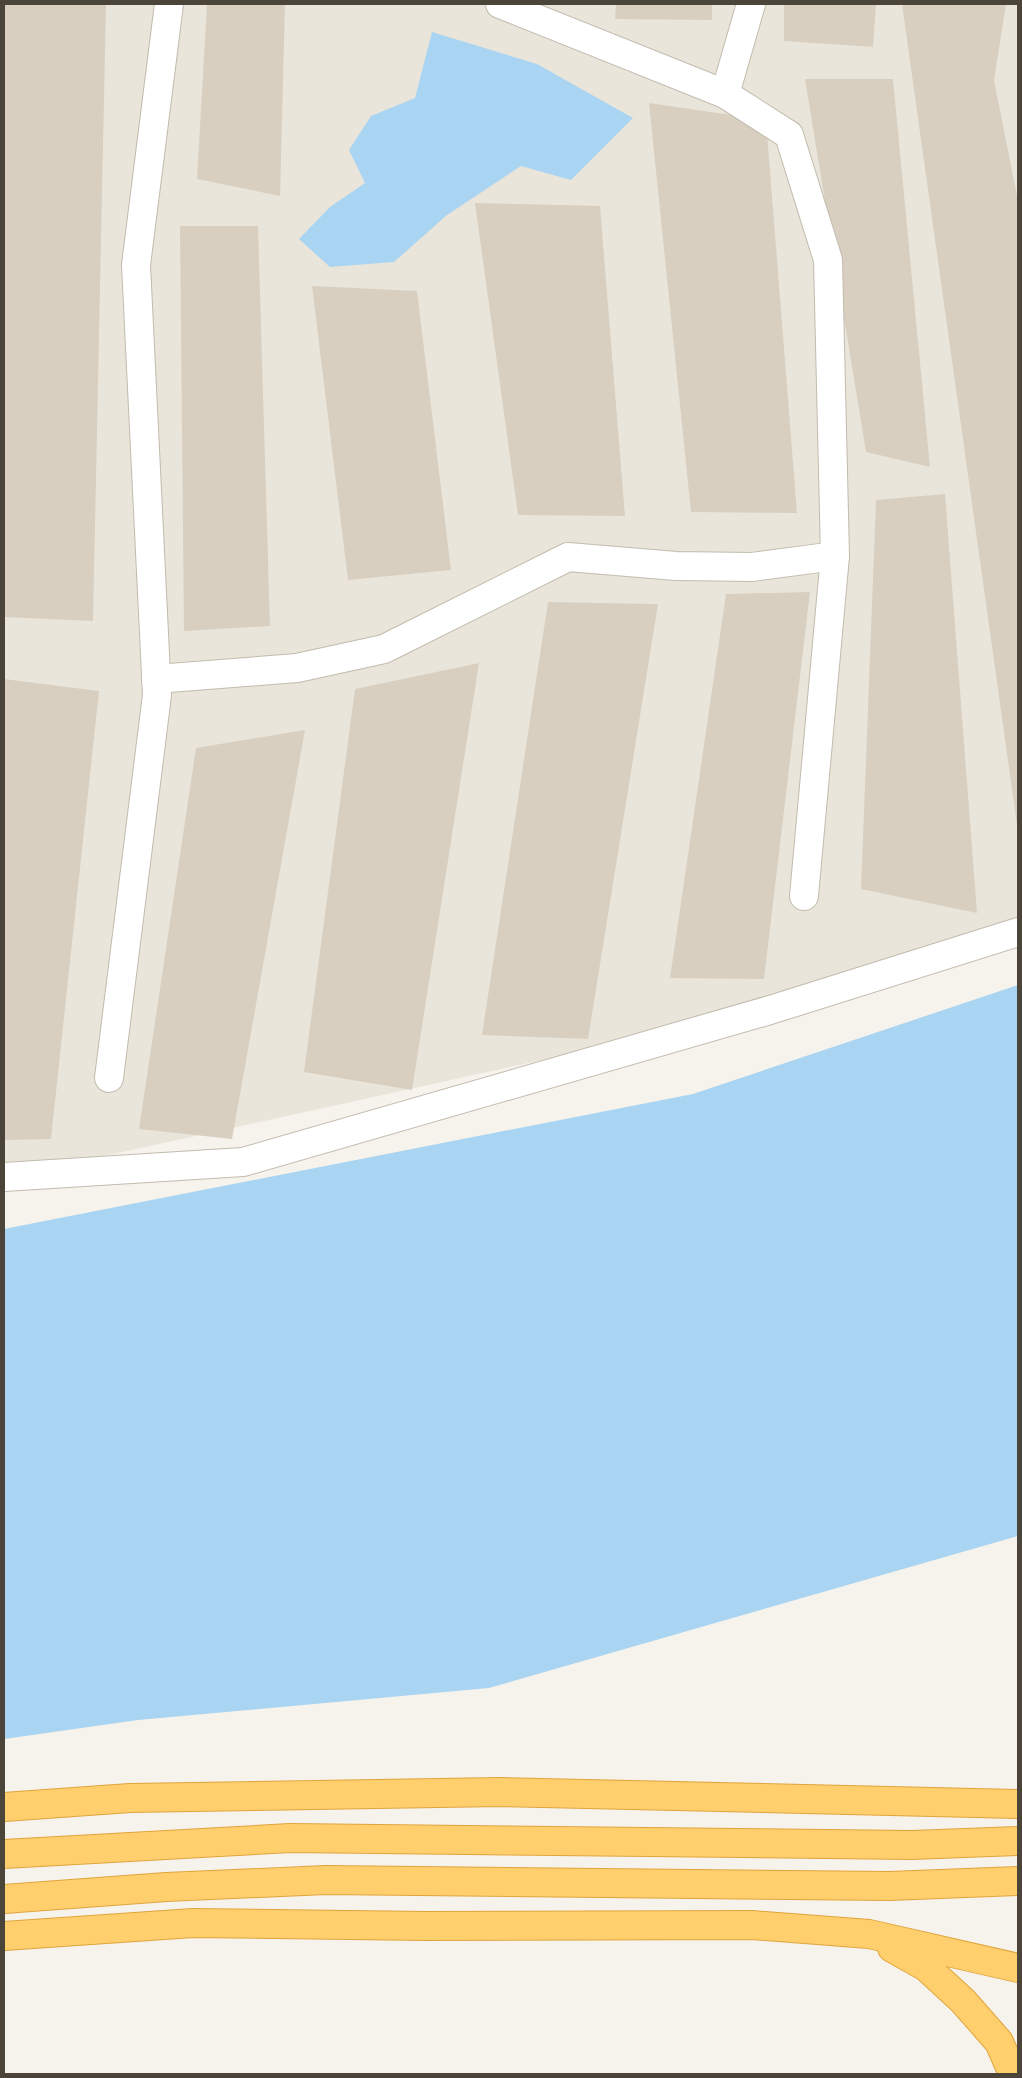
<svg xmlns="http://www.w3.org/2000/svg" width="1022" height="2078" font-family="'DejaVu Sans',sans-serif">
  <rect width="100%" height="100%" fill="#f6f3ec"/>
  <!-- residential -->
  <polygon fill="#eae5da" points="4,4 1018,4 1018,931 770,1010 4,1178"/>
  <!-- water -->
  <g fill="#a9d4f2">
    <polygon points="432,32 537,64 633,118 571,180 521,166 447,215 394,262 330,267 299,239 330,207 365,183 349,150 371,116 415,98"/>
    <polygon points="1018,985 1018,1536 489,1688 138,1720 4,1739 4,1229 693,1094"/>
  </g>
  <!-- building -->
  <g fill="#d8cfc1">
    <polygon points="4,4 106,4 93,621 4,617"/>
    <polygon points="207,4 285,4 280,196 197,179"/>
    <polygon points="616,4 712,4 712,20 615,19"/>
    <polygon points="784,4 876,4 873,47 784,41"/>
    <polygon points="902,4 1006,4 994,80 1018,201 1018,832"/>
    <polygon points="805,79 893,79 930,467 866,452"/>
    <polygon points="649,103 766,120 797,513 691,512"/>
    <polygon points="475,203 600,206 625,516 518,515"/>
    <polygon points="180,226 258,226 270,626 184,631"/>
    <polygon points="312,286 417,291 451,570 348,580"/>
    <polygon points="945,494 977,913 861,889 876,500"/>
    <polygon points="810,592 764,979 670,978 726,594"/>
    <polygon points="548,602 658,604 588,1039 482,1035"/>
    <polygon points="479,663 412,1090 304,1072 355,689"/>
    <polygon points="4,679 99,691 51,1139 4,1140"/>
    <polygon points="305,730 232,1139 139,1129 196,748"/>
  </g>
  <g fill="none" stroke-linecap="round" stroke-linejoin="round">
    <!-- minor casing -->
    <g stroke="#c2bbae" stroke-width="30">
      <g id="minor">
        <polyline points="500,4 725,94 789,135 828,260 835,556 804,896"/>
        <polyline points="725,94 751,4"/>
        <polyline points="156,679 297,668 384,649 568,557 676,566 752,567 835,556"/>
        <polyline points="109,1078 157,695 136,265 169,4"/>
        <polyline points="4,1177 243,1162 770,1010 1018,932"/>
      </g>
    </g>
    <!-- highway casing -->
    <g stroke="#e0a43c" stroke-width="30">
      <g id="highway">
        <polyline points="4,1807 130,1798 500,1792 1018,1804"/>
        <polyline points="4,1854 290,1838 912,1845 1018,1841"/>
        <polyline points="4,1899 166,1887 326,1880 889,1886 1018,1881"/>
        <polyline points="4,1936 193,1923 425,1926 752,1925 869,1934 1018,1968"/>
        <polyline points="892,1948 926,1967 963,2001 999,2042 1013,2074"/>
      </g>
    </g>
    <!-- minor -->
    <use href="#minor" stroke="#fff" stroke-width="28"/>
    <!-- highway -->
    <use href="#highway" stroke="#ffcf6e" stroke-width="28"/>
  </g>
  <!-- border -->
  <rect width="1022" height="2078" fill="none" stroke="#4b4439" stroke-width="10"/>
</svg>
